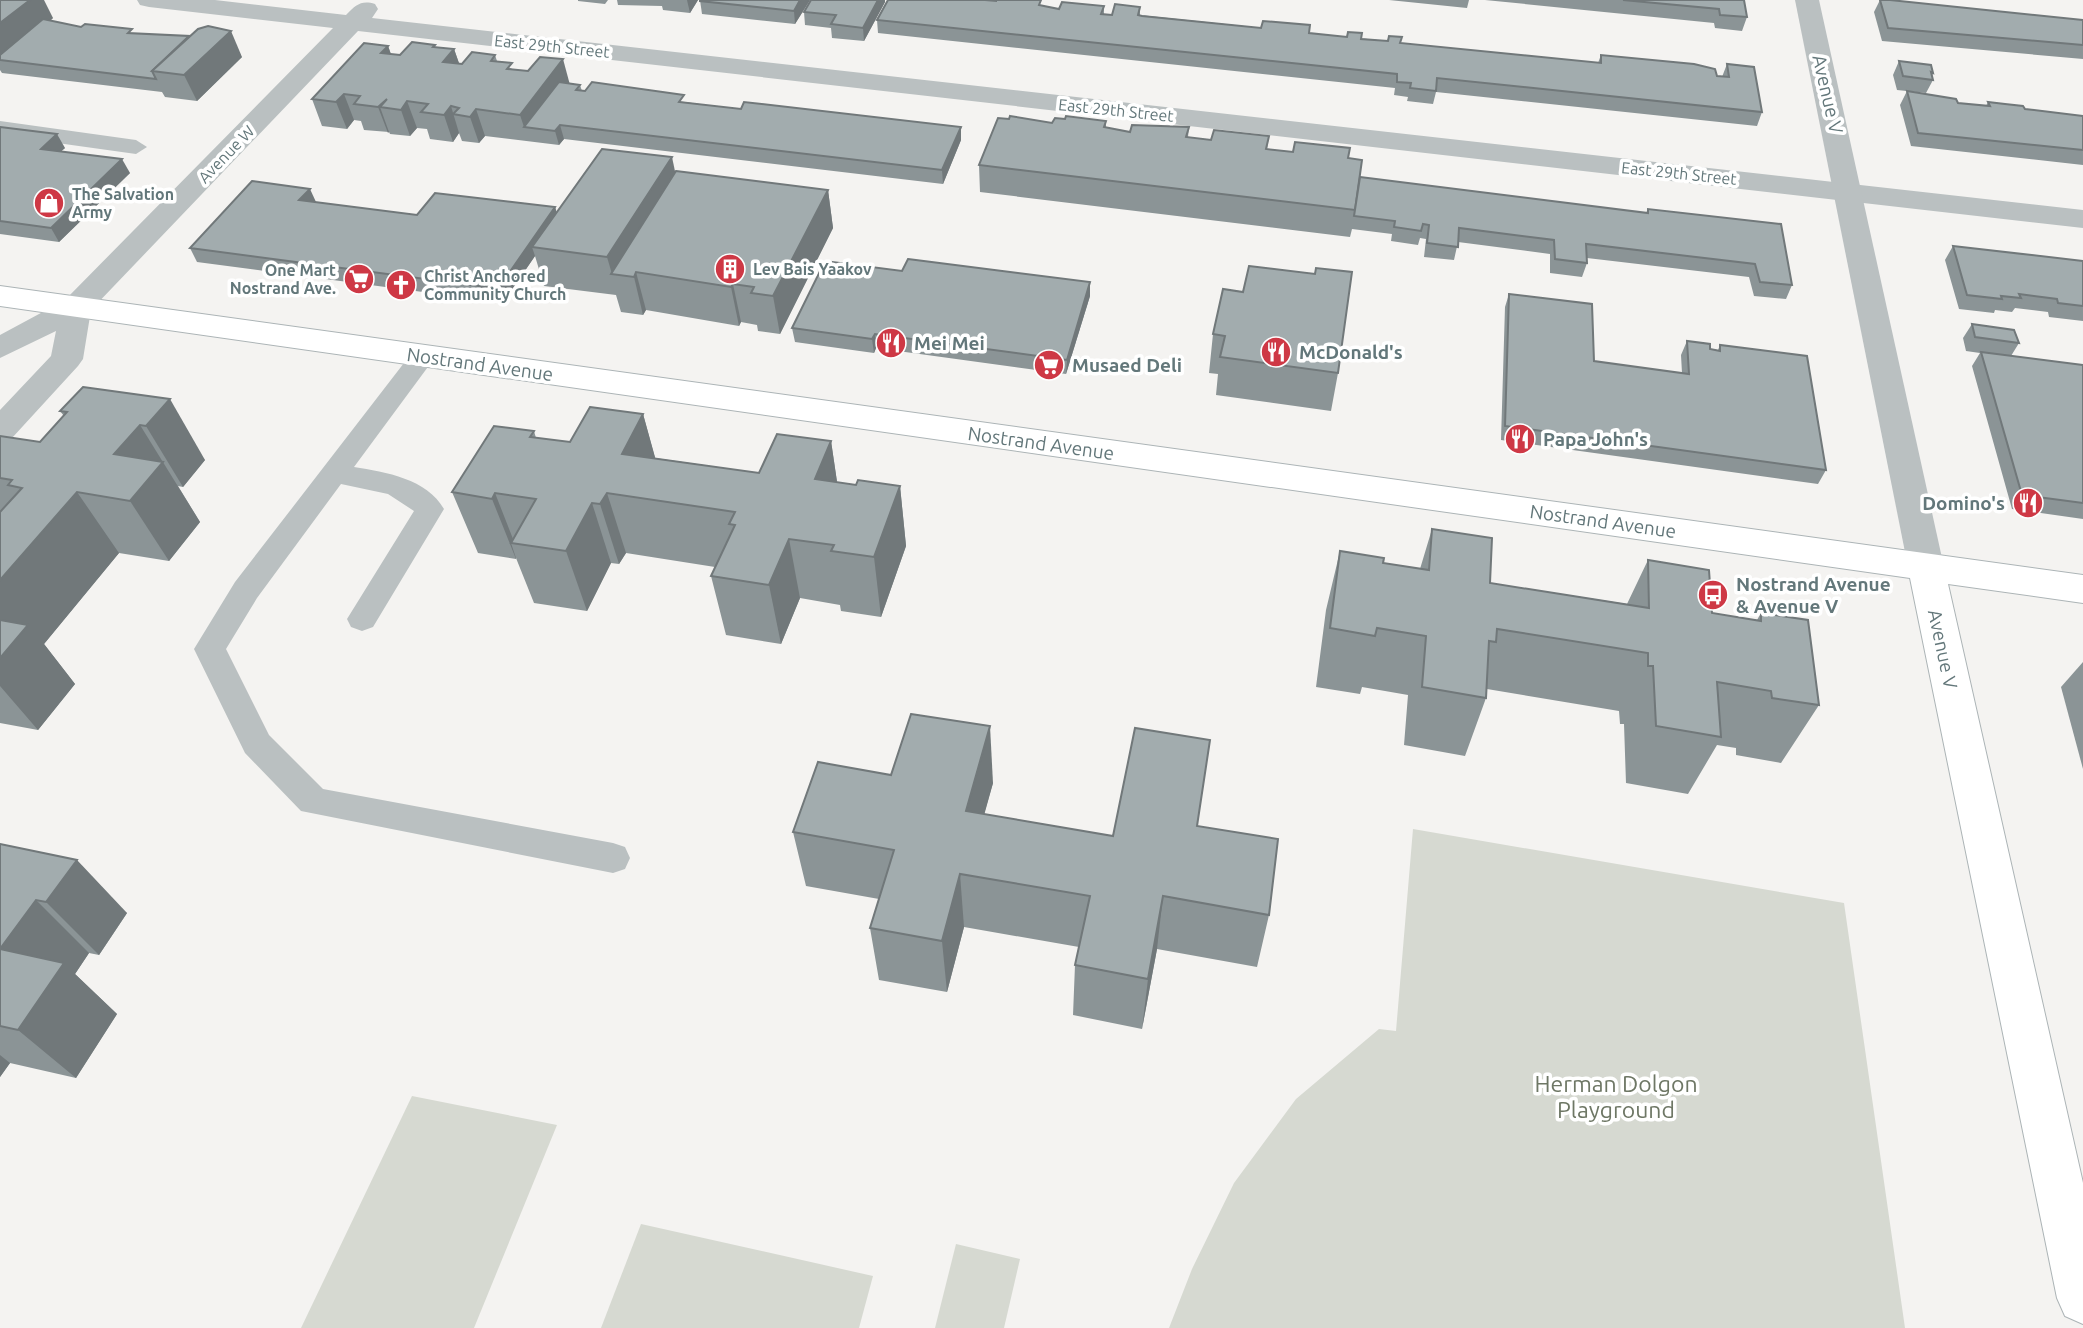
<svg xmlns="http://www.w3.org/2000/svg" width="2083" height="1328" font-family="Ubuntu,sans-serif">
  <rect width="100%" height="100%" fill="#f4f3f1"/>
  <!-- green -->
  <g fill="#d6d9d1">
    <polygon points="1413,829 1844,903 1905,1328 1169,1328 1192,1269 1234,1183 1296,1099 1379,1029 1396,1031"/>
    <polygon points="412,1096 557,1125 474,1328 301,1328"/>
    <polygon points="641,1224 873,1276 859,1328 601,1328"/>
    <polygon points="956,1244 1020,1259 1004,1328 935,1328"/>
  </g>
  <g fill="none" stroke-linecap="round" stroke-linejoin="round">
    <!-- secondary casing -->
    <g stroke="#acb4b6" stroke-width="2">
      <polygon id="secondary" points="0,286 2083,575 2083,603 1948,584 2083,1183 2083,1324 2065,1316 2057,1298 1910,578 0,306"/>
    </g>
    <!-- service -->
    <g fill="#bac0c1" fill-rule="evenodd">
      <polygon points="0,121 136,140 147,147 136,154 0,135"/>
      <path d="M423,347L432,350L436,356L354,467C386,472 427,479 444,509L373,627L362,631L351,627L347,619L414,511L388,494L341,484L257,598L226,649L269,735L323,789L613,843L625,847L630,858L625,869L613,873L301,811L245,753L194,649L235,582L414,350Z"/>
    </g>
    <!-- minor -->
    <path fill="#bac0c1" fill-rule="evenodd" d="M137,0H215L346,15C356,5 361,0 375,4L378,9L372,18L2083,210V228L358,31L91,310L83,359L78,366L12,438L0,441V410L51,356L56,331L0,358V335L65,300L333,28L149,7L140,5Z"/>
    <!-- tertiary -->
    <polygon fill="#bac0c1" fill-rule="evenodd" points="1795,0 1819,0 1944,567 1939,577 1926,580 1913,577 1908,567"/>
    <!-- secondary -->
    <use href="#secondary" fill="#fff" fill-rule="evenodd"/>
  </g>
  <!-- wall -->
  <g fill="#8b9496">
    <polygon points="0,0 53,18 50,21 81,27 134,33 242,57 197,101 165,97 162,92 2,73 0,70"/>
    <polygon points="578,0 608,0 605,4 578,1"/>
    <polygon points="617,0 698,0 690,13 663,10 662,6 618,5"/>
    <polygon points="700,0 810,0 795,24 702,14"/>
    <polygon points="1389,0 1469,0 1467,8"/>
    <polygon points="1485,0 1744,0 1747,17 1742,31 1715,28 1714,23"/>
    <polygon points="1880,0 1890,0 2083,20 2083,59 1882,41 1874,12"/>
    <polygon points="885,2 864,41 832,38 831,28 805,25 804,12"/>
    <polygon points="1041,6 1059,9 1104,6 1104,14 1112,15 1140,7 1140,15 1387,41 1389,36 1400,43 1598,63 1601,55 1722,77 1727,64 1762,112 1757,126 1436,92 1433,104 1407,101 1408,97 1394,95 1395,88 878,33 877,20"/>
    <polygon points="388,46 391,54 400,55 436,47 454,49 459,63 462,64 495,55 497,61 514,70 569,83 580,85 582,91 685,102 961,140 943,184 564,139 559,145 485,136 479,143 462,141 459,133 453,142 430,139 427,129 417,128 410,136 390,134 389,132 364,130 361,121 354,120 347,129 322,126 312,99"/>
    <polygon points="1899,61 1933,73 1932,76 1933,80 1926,93 1897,90 1893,75"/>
    <polygon points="1907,91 1958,103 1986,106 1988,102 2025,109 2083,116 2083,165 1911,146 1900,105"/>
    <polygon points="1065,119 1106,121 1106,128 1130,132 1189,127 1188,137 1211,140 1269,136 1267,149 1348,158 1360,177 1646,213 1648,209 1781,224 1792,285 1786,299 1754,296 1749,277 1587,258 1587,263 1582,277 1550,273 1550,254 1458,242 1454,260 1424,257 1426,239 1420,238 1418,245 1391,241 1392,234 1352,229 1350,237 980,192 979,165 1052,123"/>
    <polygon points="0,127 65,148 61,151 130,173 59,242 0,234"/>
    <polygon points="675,172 828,190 833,228 780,334 758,331 757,325 741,322 739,326 646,310 643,315 621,312 616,295 544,286 535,256 505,300 498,302 197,262 190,248 316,202 417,215 555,207 557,213"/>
    <polygon points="1953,246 2083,261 2083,321 2049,317 2048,312 2015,308 2012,312 1995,310 1994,313 1959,309 1945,260"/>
    <polygon points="1223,289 1338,373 1331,411 1216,395 1218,374 1209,373 1213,334"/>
    <polygon points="1509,294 1594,361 1682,373 1681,355 1687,341 1710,349 1718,350 1720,345 1826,470 1818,484 1501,440 1505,307"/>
    <polygon points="1090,296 1066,374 876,348 874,353 795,342 792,328"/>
    <polygon points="1972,324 2019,343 2011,356 2083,365 2083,519 2012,509 1972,366 1980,353 1966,351 1963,338"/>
    <polygon points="83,387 205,460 183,487 178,486 200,522 169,561 119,553 44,644 75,684 38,730 0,723 0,436 40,442 64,416 60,411"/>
    <polygon points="643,414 655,458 759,473 831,441 837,482 856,485 900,486 906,546 881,617 841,611 840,605 800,598 781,644 726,635 711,576 715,567 626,553 619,564 611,563 587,611 534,603 516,558 516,559 478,553 452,492 534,431 536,438 570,442"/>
    <polygon points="1432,529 1490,583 1627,604 1648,560 1712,613 1757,620 1761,613 1819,705 1781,763 1736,755 1736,748 1717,745 1688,794 1626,783 1624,724 1620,724 1619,711 1487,689 1486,698 1465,756 1404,745 1408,695 1362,687 1360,694 1316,687 1326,610 1340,551 1383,563 1420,569"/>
    <polygon points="2083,662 2083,769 2061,687"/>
    <polygon points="891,775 993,783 984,814 1113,836 1197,826 1269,915 1257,967 1157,949 1142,1029 1073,1015 1075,965 1079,947 964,927 947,992 879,980 870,928 879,899 806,886 793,832"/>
    <polygon points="0,844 127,913 99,955 89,953 75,974 117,1014 76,1078 10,1063 0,1077"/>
  </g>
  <!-- shaded-wall -->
  <g fill="#71787a">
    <polygon points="30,0 44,0 53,18 0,60 0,23"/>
    <polygon points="687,0 698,0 690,13"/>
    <polygon points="800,0 810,0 795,24 794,11"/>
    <polygon points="878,0 885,0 885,2 864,41 863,28"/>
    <polygon points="231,31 242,57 197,101 184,75"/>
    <polygon points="388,46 397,72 381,53"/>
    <polygon points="454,49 463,75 443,62"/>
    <polygon points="563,59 570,85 524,127 520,115"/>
    <polygon points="344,94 354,120 347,129 336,102"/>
    <polygon points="387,99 380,107 389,132 388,133 378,107"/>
    <polygon points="407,101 417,128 410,136 401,110"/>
    <polygon points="451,106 459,133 453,142 444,115"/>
    <polygon points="476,109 485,136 479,143 470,117"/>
    <polygon points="560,125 564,139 559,145 555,131"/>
    <polygon points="961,127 961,140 943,184 942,170"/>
    <polygon points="57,134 65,148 49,162 41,149"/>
    <polygon points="672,157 680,195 612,274 607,257"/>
    <polygon points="122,159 130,173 59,242 51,228"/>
    <polygon points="310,189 316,202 299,200"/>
    <polygon points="828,190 833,228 780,334 773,296"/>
    <polygon points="555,207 559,221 532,247 535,256 505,300 498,302 494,288"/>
    <polygon points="636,272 646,310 643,315 634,277"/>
    <polygon points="1090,282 1090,296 1066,374 1067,360"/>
    <polygon points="733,284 741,322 739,326 731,287"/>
    <polygon points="875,334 876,348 874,353 872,339"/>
    <polygon points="170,399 205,460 183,487 146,426"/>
    <polygon points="643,414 660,475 622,454"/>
    <polygon points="140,425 200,522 169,561 130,501 114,454"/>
    <polygon points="831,441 840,502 815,479"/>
    <polygon points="900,486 906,546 881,617 874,557"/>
    <polygon points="77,492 119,553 44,644 75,684 38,730 0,686 0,580"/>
    <polygon points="495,493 515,544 511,543 516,558 516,559 492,499"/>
    <polygon points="607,493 626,553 619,564 600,504"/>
    <polygon points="592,503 611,563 587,611 566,551"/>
    <polygon points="789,539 800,598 781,644 769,585"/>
    <polygon points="990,726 993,783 970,866 966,811"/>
    <polygon points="77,860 127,913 99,955 46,902"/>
    <polygon points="960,874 964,927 947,992 942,941"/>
    <polygon points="1163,896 1157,949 1142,1029 1148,979"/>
    <polygon points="36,900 89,953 75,974 117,1014 76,1078 18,1030 0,949"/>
    <polygon points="0,1055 10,1063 0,1077"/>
  </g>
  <!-- building -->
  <g fill="#a2acae" stroke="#71787a" stroke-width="2">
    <polygon points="0,0 30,0 0,23"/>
    <polygon points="700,0 800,0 794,11 700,1"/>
    <polygon points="811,0 878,0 863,28 831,24 836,15 804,12"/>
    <polygon points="888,0 985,0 996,1 996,0 1041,0 1039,5 1059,9 1062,2 1104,6 1101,14 1112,15 1115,4 1140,7 1138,15 1142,16 1261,28 1263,21 1310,25 1309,33 1347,37 1348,32 1362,33 1361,39 1388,41 1389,36 1402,37 1400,43 1601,63 1601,55 1694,64 1715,69 1717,76 1729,77 1727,64 1754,67 1762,112 1437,78 1436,91 1410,88 1411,83 1397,82 1397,74 877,20"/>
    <polygon points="1623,0 1744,0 1747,17 1720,15 1719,9"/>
    <polygon points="1880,0 1890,0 2083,20 2083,45 1888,28"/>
    <polygon points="43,19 81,27 85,24 132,29 128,33 189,36 152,71 156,79 0,60 0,55"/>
    <polygon points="208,26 231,31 184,75 152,71 198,29"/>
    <polygon points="412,42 435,45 433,47 454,49 443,62 462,64 472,52 495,55 491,61 512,63 507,69 528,71 540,57 563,59 520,115 476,109 470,117 453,114 459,108 451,106 444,115 421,112 428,104 407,101 401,110 380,107 387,99 378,107 354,104 360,96 344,94 336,102 312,99 364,43 388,46 381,53 400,55"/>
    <polygon points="1899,61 1931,65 1933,73 1931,72 1933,80 1903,76"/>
    <polygon points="559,82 580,85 576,90 585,91 592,82 684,95 679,102 741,109 744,102 961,127 942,170 560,125 555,131 524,127"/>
    <polygon points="1907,91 1956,99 1958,103 1990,106 1988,102 2005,104 2023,106 2025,109 2083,116 2083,150 1918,133"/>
    <polygon points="1010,116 1052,123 1055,118 1065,119 1066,116 1106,121 1104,127 1130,132 1132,125 1189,127 1186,137 1211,140 1214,130 1269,136 1266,149 1293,152 1295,142 1350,148 1348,158 1362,160 1355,210 979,165 998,118 1009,119"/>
    <polygon points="0,127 57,134 41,149 122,159 51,228 0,221"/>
    <polygon points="602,149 672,157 607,257 532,247"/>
    <polygon points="676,171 828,190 773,296 751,293 754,287 733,284 731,287 636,272 634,277 611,274"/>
    <polygon points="1360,177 1648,213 1648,209 1781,224 1792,285 1760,282 1755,264 1586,244 1587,263 1555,259 1554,240 1459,228 1458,247 1427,243 1429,225 1423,224 1421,231 1394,227 1395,221 1354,216"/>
    <polygon points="252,181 310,189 299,200 417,215 435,193 555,207 500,286 494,288 190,248"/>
    <polygon points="1953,246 2083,261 2083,306 2058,303 2057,299 2019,294 2021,298 2001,296 2002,299 1967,295"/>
    <polygon points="908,259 1090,282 1067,360 875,334 872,339 792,328 825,261 902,271"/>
    <polygon points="1249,266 1315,274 1316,268 1352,272 1338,373 1220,357 1225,336 1213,334 1223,289 1243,292"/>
    <polygon points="1509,294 1592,304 1594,361 1689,374 1687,341 1710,344 1710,349 1720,351 1720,345 1807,356 1826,470 1505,426"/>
    <polygon points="1972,324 2014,330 2019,343 1975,337"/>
    <polygon points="1981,352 2083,365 2083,503 2022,495"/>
    <polygon points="83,387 170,399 146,426 140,425 114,454 163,462 130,501 77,492 0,580 0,512 22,488 8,485 12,480 0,478 0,436 40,442 67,412 60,411"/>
    <polygon points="590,407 643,414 622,454 759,473 777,434 831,441 815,479 856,485 858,480 900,486 874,557 831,551 834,545 789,539 769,585 711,576 735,525 729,524 735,512 607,493 600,504 592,503 566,551 511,543 536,499 495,493 492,499 452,492 494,426 534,431 530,437 570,442"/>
    <polygon points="1432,529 1492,538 1490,583 1649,608 1648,560 1709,570 1712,613 1761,621 1761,613 1808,620 1819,705 1772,698 1771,691 1717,682 1721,737 1656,726 1653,666 1648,666 1648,653 1497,629 1496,642 1489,641 1486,698 1422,687 1426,636 1377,628 1375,636 1330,628 1340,551 1384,558 1383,563 1429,570"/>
    <polygon points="0,620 28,625 0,658"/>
    <polygon points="911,714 990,726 966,811 1113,836 1135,728 1210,740 1197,826 1278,839 1269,915 1163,896 1148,979 1075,965 1090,896 960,874 942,941 870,928 894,850 793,832 818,762 891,775"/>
    <polygon points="0,844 77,860 46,902 36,900 0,949 64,963 18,1030 0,1026"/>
  </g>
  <!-- icons -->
  <defs>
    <g id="shop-disc" transform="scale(1.575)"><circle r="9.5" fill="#ce3845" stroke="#fff"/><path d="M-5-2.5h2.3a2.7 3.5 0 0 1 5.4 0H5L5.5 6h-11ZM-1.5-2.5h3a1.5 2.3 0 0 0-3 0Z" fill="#fff"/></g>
    <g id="building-disc" transform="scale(1.575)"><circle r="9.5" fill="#ce3845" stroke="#fff"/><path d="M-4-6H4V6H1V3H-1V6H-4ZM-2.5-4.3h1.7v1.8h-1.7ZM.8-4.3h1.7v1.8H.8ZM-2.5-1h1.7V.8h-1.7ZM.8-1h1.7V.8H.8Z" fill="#fff"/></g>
    <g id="supermarket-disc" transform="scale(1.575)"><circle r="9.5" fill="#ce3845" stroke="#fff"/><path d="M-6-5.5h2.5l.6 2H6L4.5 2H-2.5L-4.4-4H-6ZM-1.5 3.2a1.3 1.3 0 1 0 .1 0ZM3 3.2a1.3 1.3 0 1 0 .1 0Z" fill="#fff"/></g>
    <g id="church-disc" transform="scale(1.575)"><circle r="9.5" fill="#ce3845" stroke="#fff"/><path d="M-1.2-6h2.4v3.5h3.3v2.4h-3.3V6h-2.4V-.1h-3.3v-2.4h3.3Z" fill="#fff"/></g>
    <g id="restaurant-disc" transform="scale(1.575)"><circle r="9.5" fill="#ce3845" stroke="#fff"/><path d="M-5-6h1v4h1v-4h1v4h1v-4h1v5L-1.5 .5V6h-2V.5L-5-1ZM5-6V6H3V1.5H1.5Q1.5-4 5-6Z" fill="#fff"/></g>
    <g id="bus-disc" transform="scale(1.575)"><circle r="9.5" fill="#ce3845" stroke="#fff"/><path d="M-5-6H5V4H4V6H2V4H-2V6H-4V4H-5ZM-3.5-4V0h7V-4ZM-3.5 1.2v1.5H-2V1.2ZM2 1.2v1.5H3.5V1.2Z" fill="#fff"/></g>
  </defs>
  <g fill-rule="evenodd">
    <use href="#shop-disc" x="49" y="203"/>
    <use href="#building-disc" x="730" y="269"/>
    <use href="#supermarket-disc" x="359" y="279"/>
    <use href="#church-disc" x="401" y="285"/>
    <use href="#restaurant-disc" x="891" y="343"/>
    <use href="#restaurant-disc" x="1276" y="352"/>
    <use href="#supermarket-disc" x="1049" y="365"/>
    <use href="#restaurant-disc" x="1520" y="439"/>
    <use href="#restaurant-disc" x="2028" y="503"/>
    <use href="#bus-disc" x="1713" y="595"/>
  </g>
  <g text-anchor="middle" stroke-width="7" stroke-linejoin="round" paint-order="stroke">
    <!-- far-street labels -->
    <g font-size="16" fill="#63777a" stroke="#fff">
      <text transform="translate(552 46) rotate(6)" y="6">East 29th Street</text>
      <text transform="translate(1116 110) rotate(6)" y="6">East 29th Street</text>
      <text transform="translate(226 154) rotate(-46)" y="6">Avenue W</text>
      <text transform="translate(1679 173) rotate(6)" y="6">East 29th Street</text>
    </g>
    <!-- far-poi labels -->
    <g font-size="16" font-weight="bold" fill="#63777a" stroke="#fff" text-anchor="start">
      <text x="72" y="200">The Salvation<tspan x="72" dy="18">Army</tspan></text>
      <text x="753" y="275">Lev Bais Yaakov</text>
      <text x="336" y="276" text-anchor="end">One Mart<tspan x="336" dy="18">Nostrand Ave.</tspan></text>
      <text x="424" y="282">Christ Anchored<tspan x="424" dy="18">Community Church</tspan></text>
    </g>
    <!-- street labels -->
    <g font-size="19" fill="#63777a" stroke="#fff">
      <text transform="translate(1828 94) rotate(77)" y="7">Avenue V</text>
      <text transform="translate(480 364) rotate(8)" y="7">Nostrand Avenue</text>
      <text transform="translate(1041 443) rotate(8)" y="7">Nostrand Avenue</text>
      <text transform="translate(1603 521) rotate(8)" y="7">Nostrand Avenue</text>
      <text transform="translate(1943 649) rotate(78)" y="7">Avenue V</text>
    </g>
    <!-- poi labels -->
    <g font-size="19" font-weight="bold" fill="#63777a" stroke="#fff" text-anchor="start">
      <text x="914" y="350">Mei Mei</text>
      <text x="1299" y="359">McDonald's</text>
      <text x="1072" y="372">Musaed Deli</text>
      <text x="1543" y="446">Papa John's</text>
      <text x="2005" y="510" text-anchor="end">Domino's</text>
      <text x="1736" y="591">Nostrand Avenue<tspan x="1736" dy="22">&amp; Avenue V</tspan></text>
    </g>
    <!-- near-park labels -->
    <g font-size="23" fill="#6e7765" stroke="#fff">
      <text x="1616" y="1092">Herman Dolgon<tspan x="1616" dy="26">Playground</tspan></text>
    </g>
  </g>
</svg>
